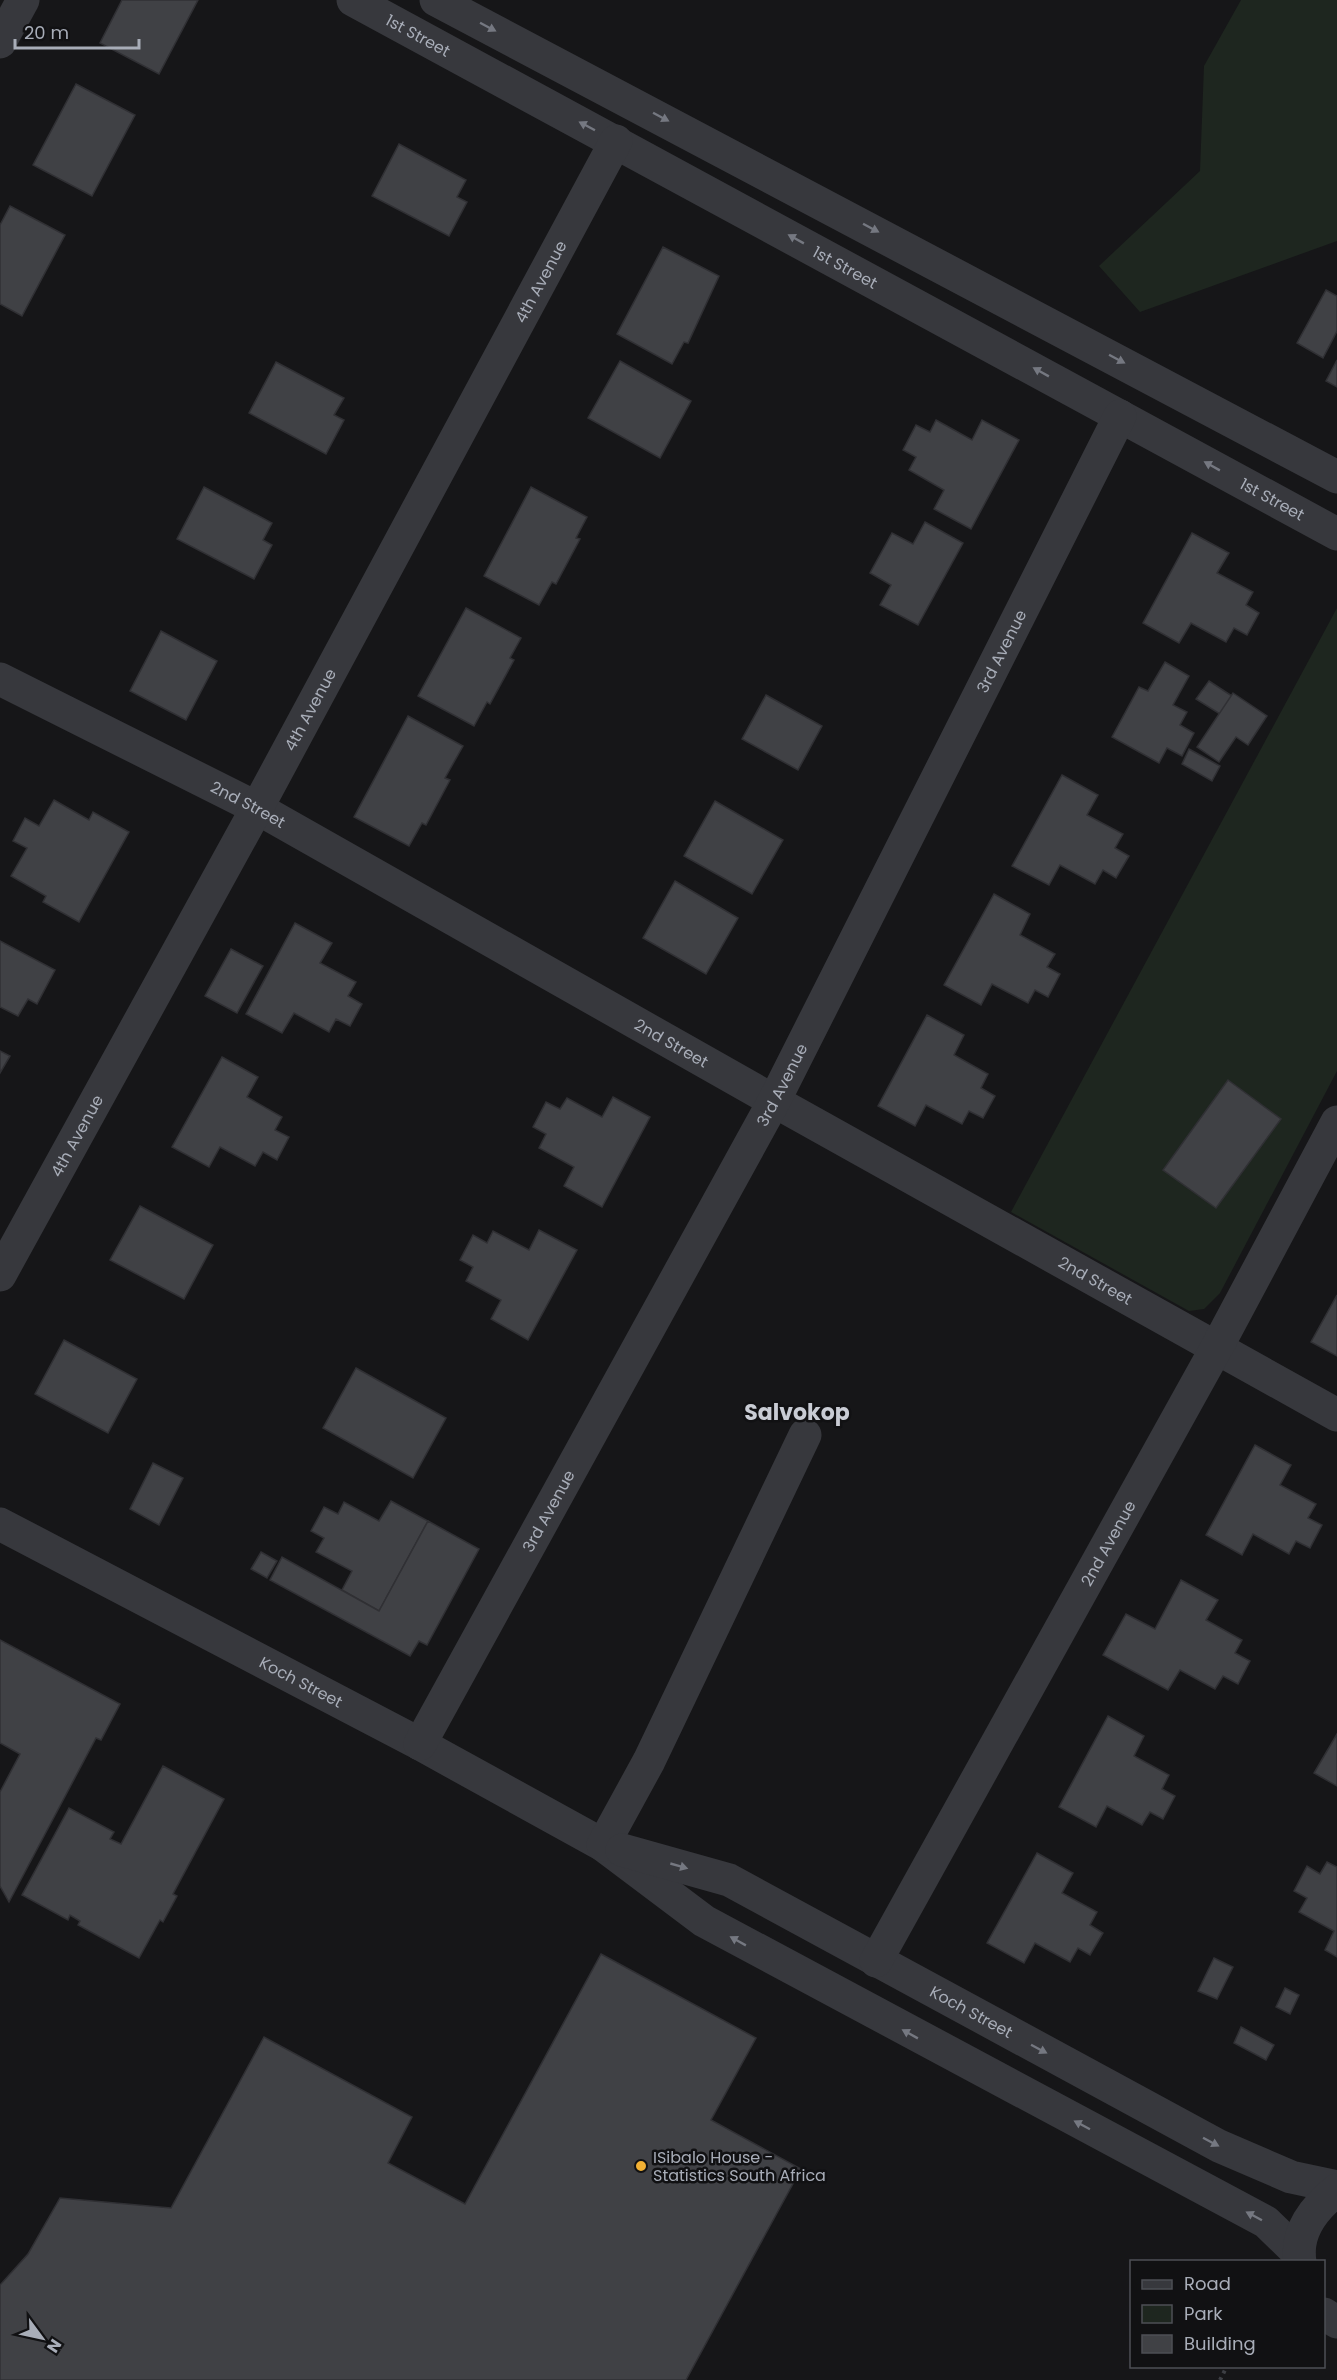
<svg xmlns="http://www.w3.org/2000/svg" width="1337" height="2380" font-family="Poppins,sans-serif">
  <rect width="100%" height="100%" fill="#161618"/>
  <!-- green -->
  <g fill="#1e261f">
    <polygon points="1241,0 1337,0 1337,241 1140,312 1099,266 1200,171 1204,66"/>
    <polygon points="1337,608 1337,1071 1220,1293 1204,1309 1189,1311 1011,1212"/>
  </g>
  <!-- building -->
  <g fill="#404145" stroke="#303034" stroke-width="1.5">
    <polygon points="122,0 198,0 159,74 100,43"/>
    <polygon points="76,84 135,115 92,196 33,165"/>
    <polygon points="399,144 466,180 457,197 467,202 449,236 372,196"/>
    <polygon points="10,206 65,235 22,316 0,304 0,225"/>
    <polygon points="663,247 719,276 688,343 684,342 672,364 617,334"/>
    <polygon points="1326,290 1337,296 1337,331 1323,358 1297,343"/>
    <polygon points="1337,360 1337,387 1326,381"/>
    <polygon points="620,361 691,401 660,458 588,418"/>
    <polygon points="276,362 344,398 334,415 344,420 326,454 249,413"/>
    <polygon points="936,420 972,440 982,420 1019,440 971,529 934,509 944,490 909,470 916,457 903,450 916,425 930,432"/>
    <polygon points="204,487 272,523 263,540 272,545 254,579 177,539"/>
    <polygon points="531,487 587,517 576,538 580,539 556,584 552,582 539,605 484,576"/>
    <polygon points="925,522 963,543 918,625 880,605 891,585 870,573 892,533 913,544"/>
    <polygon points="1192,533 1229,553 1217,573 1253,592 1246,605 1259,613 1247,635 1234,628 1226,642 1191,623 1179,643 1143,623"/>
    <polygon points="466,608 521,638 510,658 514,660 490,704 487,702 474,726 418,696"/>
    <polygon points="161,631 217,661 186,720 130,691"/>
    <polygon points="1165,662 1189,676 1173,705 1187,712 1180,725 1194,733 1182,756 1167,748 1159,763 1112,737 1139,687 1148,691"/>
    <polygon points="1209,681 1232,696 1220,714 1196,699"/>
    <polygon points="1233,693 1267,716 1248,745 1236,737 1219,762 1197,747"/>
    <polygon points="766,695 822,726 798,770 742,739"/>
    <polygon points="408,716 463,746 445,778 450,780 426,825 422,823 409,846 354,817"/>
    <polygon points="1189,749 1220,766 1212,781 1182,764"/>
    <polygon points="1062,775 1098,795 1087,815 1123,834 1115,848 1129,856 1116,878 1103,870 1095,884 1060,865 1049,885 1012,866"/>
    <polygon points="54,800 89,820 93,812 129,832 79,922 43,902 46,896 11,876 27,848 13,841 25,818 39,826"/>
    <polygon points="715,801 783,840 752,894 684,856"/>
    <polygon points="675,881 738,918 706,974 643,938"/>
    <polygon points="994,894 1030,914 1020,935 1055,954 1047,967 1060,974 1048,997 1035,990 1028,1003 992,984 981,1005 944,985"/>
    <polygon points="295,923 332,943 320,963 356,982 348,996 362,1004 350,1026 336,1019 329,1032 294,1013 282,1033 246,1014"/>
    <polygon points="0,941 55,970 37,1004 28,999 18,1016 0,1007"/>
    <polygon points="231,949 263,966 237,1013 205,996"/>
    <polygon points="927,1015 964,1035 954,1055 988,1074 981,1088 995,1096 983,1118 969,1111 962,1124 926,1105 915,1126 878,1106"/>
    <polygon points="0,1051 10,1056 0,1073"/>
    <polygon points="222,1057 258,1077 247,1097 282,1117 275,1130 289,1137 277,1160 263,1152 255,1166 220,1147 209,1167 172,1147"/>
    <polygon points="1228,1080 1281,1119 1216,1208 1163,1170"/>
    <polygon points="613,1097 650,1117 602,1207 564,1186 574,1167 539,1148 546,1134 533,1127 546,1102 560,1109 567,1098 602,1117"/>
    <polygon points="140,1206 213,1245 184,1299 110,1260"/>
    <polygon points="539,1230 577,1250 528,1340 491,1319 501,1300 466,1281 473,1267 460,1260 473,1235 487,1243 493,1231 529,1250"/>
    <polygon points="1337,1295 1337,1356 1311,1342"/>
    <polygon points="64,1340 137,1379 108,1433 35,1394"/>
    <polygon points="356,1368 446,1418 413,1478 323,1428"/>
    <polygon points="1255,1445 1291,1465 1280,1485 1316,1504 1308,1518 1322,1525 1310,1548 1296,1541 1289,1554 1253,1534 1242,1555 1206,1535"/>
    <polygon points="153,1463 183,1478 159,1525 130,1509"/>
    <polygon points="391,1501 428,1521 379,1611 342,1590 352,1571 316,1552 324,1538 311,1531 324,1507 338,1514 344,1502 379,1521"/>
    <polygon points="428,1521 479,1549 427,1645 419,1641 410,1656 270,1580 282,1557 379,1611"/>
    <polygon points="261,1552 277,1561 267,1578 251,1569"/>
    <polygon points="1181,1580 1218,1600 1206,1620 1242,1640 1235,1653 1250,1661 1238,1684 1223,1676 1215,1689 1180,1670 1168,1690 1103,1655 1126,1614 1155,1629"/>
    <polygon points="0,1640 120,1704 101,1740 96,1738 9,1902 0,1886 0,1792 20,1754 0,1743"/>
    <polygon points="1108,1716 1144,1736 1134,1756 1169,1775 1162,1789 1175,1796 1163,1819 1150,1812 1142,1825 1107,1806 1096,1827 1059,1807"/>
    <polygon points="1337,1734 1337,1786 1314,1773"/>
    <polygon points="163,1766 224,1799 173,1894 177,1896 163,1922 160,1920 139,1958 78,1925 80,1921 70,1915 68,1920 22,1895 69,1808 114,1832 110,1839 121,1844"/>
    <polygon points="1037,1853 1073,1873 1062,1893 1097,1912 1090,1925 1103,1933 1090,1955 1078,1948 1070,1962 1035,1943 1024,1963 987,1943"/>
    <polygon points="1327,1862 1337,1867 1337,1957 1325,1950 1334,1931 1299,1912 1307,1898 1294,1891 1307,1866 1320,1874"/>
    <polygon points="601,1954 756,2038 711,2120 801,2169 686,2380 0,2380 0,2285 28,2254 60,2198 171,2208 264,2037 412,2117 388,2163 465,2204"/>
    <polygon points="1214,1958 1233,1967 1217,1999 1198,1991"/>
    <polygon points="1285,1988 1299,1995 1290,2014 1276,2007"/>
    <polygon points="1241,2027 1274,2045 1266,2060 1234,2043"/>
  </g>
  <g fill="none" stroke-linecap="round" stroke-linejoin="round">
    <!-- path -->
    <polyline stroke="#3d3f44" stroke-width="4" stroke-dasharray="3 4.5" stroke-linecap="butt" points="1220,2380 1227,2366"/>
    <!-- minor -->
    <g stroke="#37383d" stroke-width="33">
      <path id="s1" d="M353,0L1337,534"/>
      <polyline points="436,0 1337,477"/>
      <polyline points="0,42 23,0"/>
      <path id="s2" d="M0,679L257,808L774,1101L1337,1415"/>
      <path id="s3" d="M0,1275L257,808L616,141"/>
      <path id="s4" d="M0,1524L420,1744L603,1845L704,1921L1266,2222L1299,2254"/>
      <path id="s5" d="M420,1744L774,1101L1120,416"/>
      <polyline points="603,1845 649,1761 805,1435"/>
      <path id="s6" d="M622,1850L729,1880L1219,2146L1291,2177L1337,2187"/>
      <path id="s7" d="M876,1961L1217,1347L1337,1122"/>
      <path d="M1300,2262C1295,2232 1315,2207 1337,2190"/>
      <polyline points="1324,2314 1337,2322"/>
    </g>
  </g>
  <!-- one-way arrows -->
  <defs><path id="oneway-solid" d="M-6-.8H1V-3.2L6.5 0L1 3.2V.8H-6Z" transform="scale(1.5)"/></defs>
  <g fill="#757881">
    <use href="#oneway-solid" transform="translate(488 27) rotate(28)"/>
    <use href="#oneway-solid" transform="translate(661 117) rotate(28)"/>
    <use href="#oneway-solid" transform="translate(587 126) rotate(-152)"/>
    <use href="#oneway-solid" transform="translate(871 228) rotate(28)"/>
    <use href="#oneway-solid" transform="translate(796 239) rotate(-151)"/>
    <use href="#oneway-solid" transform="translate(1117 359) rotate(28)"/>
    <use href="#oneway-solid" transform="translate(1041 372) rotate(-151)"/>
    <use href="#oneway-solid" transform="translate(1212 466) rotate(-151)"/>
    <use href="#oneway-solid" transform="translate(679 1866) rotate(16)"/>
    <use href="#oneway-solid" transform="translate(738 1941) rotate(-151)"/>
    <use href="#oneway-solid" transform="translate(910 2034) rotate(-151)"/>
    <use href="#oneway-solid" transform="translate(1039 2049) rotate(28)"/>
    <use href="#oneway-solid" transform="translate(1082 2125) rotate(-152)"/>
    <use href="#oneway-solid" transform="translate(1211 2142) rotate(28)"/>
    <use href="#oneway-solid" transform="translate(1254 2216) rotate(-152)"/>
  </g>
  <!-- markers -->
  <circle fill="#f2b134" stroke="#111113" stroke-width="2" cx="641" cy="2166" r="6"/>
  <g text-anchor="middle" stroke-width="5" stroke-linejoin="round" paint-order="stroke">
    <!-- street labels -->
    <g font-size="16" fill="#a8adb8" stroke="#111113">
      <text dy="6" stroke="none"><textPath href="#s1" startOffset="74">1st Street</textPath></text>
      <text dy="6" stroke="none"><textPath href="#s1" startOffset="560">1st Street</textPath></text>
      <text dy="6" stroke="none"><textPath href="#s3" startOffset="1131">4th Avenue</textPath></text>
      <text dy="6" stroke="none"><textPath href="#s1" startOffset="1046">1st Street</textPath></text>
      <text dy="6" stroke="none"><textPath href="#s5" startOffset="1238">3rd Avenue</textPath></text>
      <text dy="6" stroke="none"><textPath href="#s3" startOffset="645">4th Avenue</textPath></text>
      <text dy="6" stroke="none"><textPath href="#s2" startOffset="278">2nd Street</textPath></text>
      <text dy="6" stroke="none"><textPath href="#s2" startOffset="764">2nd Street</textPath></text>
      <text dy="6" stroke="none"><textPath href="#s5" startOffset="752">3rd Avenue</textPath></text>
      <text dy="6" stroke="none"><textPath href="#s3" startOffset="159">4th Avenue</textPath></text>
      <text dy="6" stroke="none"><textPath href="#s2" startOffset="1250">2nd Street</textPath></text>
      <text dy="6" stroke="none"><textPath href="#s5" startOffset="266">3rd Avenue</textPath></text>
      <text dy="6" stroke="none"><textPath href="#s7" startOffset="478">2nd Avenue</textPath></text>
      <text dy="6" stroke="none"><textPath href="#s4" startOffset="340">Koch Street</textPath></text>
      <text dy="6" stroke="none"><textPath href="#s6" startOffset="387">Koch Street</textPath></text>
    </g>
    <!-- poi labels -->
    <g font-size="16" fill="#a8adb8" stroke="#111113" text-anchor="start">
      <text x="653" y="2163">ISibalo House -<tspan x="653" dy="18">Statistics South Africa</tspan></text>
    </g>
    <!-- district labels -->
    <g font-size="22" font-weight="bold" fill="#c9ccd4" stroke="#111113">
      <text x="797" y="1420">Salvokop</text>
    </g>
  </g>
  <!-- legend -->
  <rect x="1130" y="2260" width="195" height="108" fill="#111113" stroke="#4d4f55" stroke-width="1.5"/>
  <rect x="1142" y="2280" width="30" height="9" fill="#37383d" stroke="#4d4f55" stroke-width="1.5"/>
  <text x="1184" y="2290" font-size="18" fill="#a8adb8">Road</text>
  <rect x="1142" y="2305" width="30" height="18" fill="#1e261f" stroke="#4d4f55" stroke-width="1.5"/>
  <text x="1184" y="2320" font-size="18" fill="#a8adb8">Park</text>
  <rect x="1142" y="2335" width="30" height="18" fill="#404145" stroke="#4d4f55" stroke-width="1.5"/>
  <text x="1184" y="2350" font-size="18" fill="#a8adb8">Building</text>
  <!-- north arrow -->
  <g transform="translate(42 2338) rotate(123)" stroke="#111113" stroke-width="4.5" paint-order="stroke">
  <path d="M0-4.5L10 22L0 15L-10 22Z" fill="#a8adb8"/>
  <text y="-9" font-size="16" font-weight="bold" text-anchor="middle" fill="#a8adb8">N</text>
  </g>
  <!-- scale -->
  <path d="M15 39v9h124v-9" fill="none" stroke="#a8adb8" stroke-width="3"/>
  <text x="24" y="39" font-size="18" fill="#a8adb8" stroke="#111113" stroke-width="4.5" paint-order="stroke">20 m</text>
</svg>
